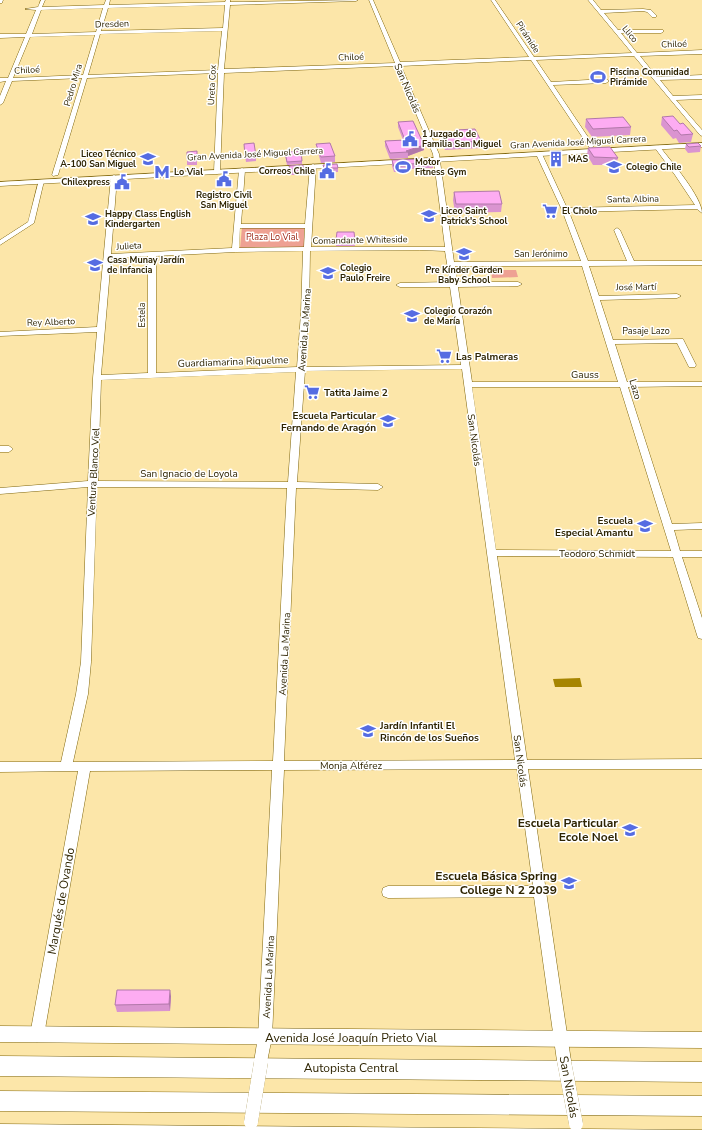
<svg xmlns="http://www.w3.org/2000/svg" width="702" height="1140" font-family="'Nunito Sans',sans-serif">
  <rect width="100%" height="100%" fill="#fce6a9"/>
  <!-- green -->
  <g fill="#eea193">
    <polygon points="242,227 304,227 304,247 240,248"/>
    <polygon points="491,270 516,270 518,277 492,278"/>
  </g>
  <!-- water -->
  <polygon fill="#a68501" points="580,678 582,687 555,687 553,679"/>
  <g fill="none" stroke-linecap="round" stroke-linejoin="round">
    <!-- minor casing -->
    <g stroke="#80670e" stroke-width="1">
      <g id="minor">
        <polygon points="0,0 3,0 2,3 0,3"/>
        <path d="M41,0H45L42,7L104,5L106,0H110L109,5L225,2L226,0H230V2L358,0L356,1L230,5L224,69L395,63L369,0H373L400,62L529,57L491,0H495L534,57L632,53L588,0H593L601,10L643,9L651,10L656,15V17H652L647,12L643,11L604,13L618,30H663V32L661,33H621L637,53L702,50V54L640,56L657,77L702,75V79L660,80L673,96L702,95V99L676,100L702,130V136L700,135L634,56L536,60L551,82L606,79L609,81L606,83L553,85L594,146L591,148L589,147L531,60L401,66L439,154L454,262L581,261L562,210L536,154L539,152L542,154L567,208L695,205L675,175L655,148L658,146L660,147C671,161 702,197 702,213L697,209L569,212L588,261H627L614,230L617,228L620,230L634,261H702V265L589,266L599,296L677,294L681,296L677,298L600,300L613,340L683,339L696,365L695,367H689L677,343L615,344L627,382H702V386L628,387L672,524L702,523V529L674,530L680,551H702V557H682L702,618V639L698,638L697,635L673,557L497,556L527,760L702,759V769H528L571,1061L569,1066L564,1068L559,1066L557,1061L534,897L388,898L383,896L382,892L383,888L388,886H533L517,769L284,770L272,1037L266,1067L261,1069L256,1067L254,1062L258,1037L272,770L90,771L44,1035L42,1040L37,1042L32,1040L30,1035L78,771L0,772V762H61L76,694L81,662L88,487L0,494V488L88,481L93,378L97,332L0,336V332L97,327L111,177L114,175L117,177L111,254L232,248L239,170L242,168L245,170L241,224H305L310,166L313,164L316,166L311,247H445L433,154L396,66L224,73L220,172L217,174L214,172L218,73L87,78L58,175L53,176L52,175L82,78L12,81L3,103L0,105V96L6,81L0,82V78H8L25,37L0,38V34H26L36,10L25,9L38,7ZM225,5L223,28L101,31L108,8ZM103,8L96,32L32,34L41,10ZM222,31L218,70L88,75L100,34ZM95,35L83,75L13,78L30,37ZM240,228H305L304,247L239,248ZM420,250L445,251L450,282L400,283L396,285L400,287H450L461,365L305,367L309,313L310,251ZM303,251L301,313L297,367L156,373V256L235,252ZM148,256V373L101,375L111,258ZM455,266H582L618,382H472L458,287L518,286L522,284L518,282H457ZM462,369L515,760L284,761L296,488L378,490L383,487L378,484L297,482L305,371ZM296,372L288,482L98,481L101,380ZM472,387H620L671,551L496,550ZM97,487L287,488L273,761L73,762L88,694L91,662Z"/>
        <polygon points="39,180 44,181 34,223 0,245 0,240 28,222"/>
        <polygon points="0,446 9,446 13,449 9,452 0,452"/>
      </g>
    </g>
    <!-- major casing -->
    <g stroke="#80670e" stroke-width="1">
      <g id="major">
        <polygon points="702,143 702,147 0,186 0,182"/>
        <polygon points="0,1026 702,1032 702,1048 0,1042"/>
        <polygon points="0,1124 702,1130 702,1140 0,1140"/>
      </g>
    </g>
    <!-- highway casing -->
    <g stroke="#80670e" stroke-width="1">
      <g id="highway">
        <polygon points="0,1056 702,1062 702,1082 0,1076"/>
        <polygon points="0,1091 702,1096 702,1116 0,1111"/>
      </g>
    </g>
    <!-- minor -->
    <use href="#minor" fill="#fff" fill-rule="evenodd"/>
    <!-- major -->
    <use href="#major" fill="#fff" fill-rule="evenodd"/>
    <!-- highway -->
    <use href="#highway" fill="#fff" fill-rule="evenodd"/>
    <!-- minor-bridge casing -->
    <g stroke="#80670e" stroke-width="14" stroke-linecap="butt">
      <g id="minor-bridge">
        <polyline points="564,1061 576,1124"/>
        <polyline points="251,1122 261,1062"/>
      </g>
    </g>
    <!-- minor-bridge -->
    <use href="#minor-bridge" stroke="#fff" stroke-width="14"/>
  </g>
  <!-- wall -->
  <g fill="#da94d0">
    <polygon points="662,117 680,124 693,134 691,142 679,143 676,138 673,139 661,125"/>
    <polygon points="586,119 631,127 630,135 592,137 585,127"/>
    <polygon points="398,122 424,145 424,150 408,156 408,158 390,159 385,146 385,141 403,140 398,127"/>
    <polygon points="455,130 481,141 481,148 445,150 442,142 442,135 455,134"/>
    <polygon points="316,144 335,156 335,162 321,163 317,149"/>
    <polygon points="686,144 701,146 700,152 688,153 685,149"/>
    <polygon points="588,148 598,148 618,158 616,165 593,165 587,155"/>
    <polygon points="244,149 256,156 256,161 246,162"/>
    <polygon points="197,151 197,165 187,165 187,159"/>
    <polygon points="285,152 302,161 302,164 287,165 285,155"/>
    <polygon points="392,160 433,163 433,168 409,169 409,172 394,172 392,166"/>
    <polygon points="303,165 303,175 290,175 289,171 289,166"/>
    <polygon points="323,165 338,168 338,172 324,172 323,170"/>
    <polygon points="454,192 502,204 501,212 455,213 453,200"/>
    <polygon points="354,232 355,246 336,246 336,240"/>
    <polygon points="171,996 170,1011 117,1012 115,1005"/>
  </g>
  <!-- shaded-wall -->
  <g fill="#b178a9">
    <polygon points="424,145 424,150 408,156 408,152 406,151"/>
    <polygon points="170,990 171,996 170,1011 169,1004"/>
  </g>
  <!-- building -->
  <g fill="#fdacf2" stroke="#b178a9">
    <polygon points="673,116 680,124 683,123 693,134 681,135 677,130 674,131 662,117"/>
    <polygon points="623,117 631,127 593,129 586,119"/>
    <polygon points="413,121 424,145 406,151 408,152 390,153 385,141 405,140 398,122"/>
    <polygon points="475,129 481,141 446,143 442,135 457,134 455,130"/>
    <polygon points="254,143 256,156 245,156 244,144"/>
    <polygon points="330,143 335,156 321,157 316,144"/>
    <polygon points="698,143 701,146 689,147 686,144"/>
    <polygon points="610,147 618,158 594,157 588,148"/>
    <polygon points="197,151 197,159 187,159 187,152"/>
    <polygon points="301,151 302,161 287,162 285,152"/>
    <polygon points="422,159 433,163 408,164 409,166 394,167 392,160"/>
    <polygon points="337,164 338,168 324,168 323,165"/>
    <polygon points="303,165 303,169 290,169 289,166"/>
    <polygon points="499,191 502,204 456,204 454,192"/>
    <polygon points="337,232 354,232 355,240 336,240"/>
    <polygon points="117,990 170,990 169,1004 115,1005"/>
  </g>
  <!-- icons -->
  <defs>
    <g id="stadium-bare" transform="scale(1.2)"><path d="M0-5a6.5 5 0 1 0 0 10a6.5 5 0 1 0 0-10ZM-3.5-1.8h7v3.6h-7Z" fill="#556ce2" stroke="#fff" stroke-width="2.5" paint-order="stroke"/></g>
    <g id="civic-bare" transform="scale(1.2)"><path d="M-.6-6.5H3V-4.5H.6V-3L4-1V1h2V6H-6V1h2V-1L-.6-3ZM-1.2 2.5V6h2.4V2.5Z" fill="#556ce2" stroke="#fff" stroke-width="2.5" paint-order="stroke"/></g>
    <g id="school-bare" transform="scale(1.2)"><path d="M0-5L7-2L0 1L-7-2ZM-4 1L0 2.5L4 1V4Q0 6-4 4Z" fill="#556ce2" stroke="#fff" stroke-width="2.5" paint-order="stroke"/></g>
    <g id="building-bare" transform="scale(1.2)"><path d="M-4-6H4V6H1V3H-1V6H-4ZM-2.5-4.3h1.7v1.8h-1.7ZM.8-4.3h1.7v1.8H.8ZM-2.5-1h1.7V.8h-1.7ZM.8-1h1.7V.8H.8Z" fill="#556ce2" stroke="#fff" stroke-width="2.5" paint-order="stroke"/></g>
    <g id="metro-bare" transform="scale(1.2)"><path d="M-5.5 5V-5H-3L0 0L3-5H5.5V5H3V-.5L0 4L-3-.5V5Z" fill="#556ce2" stroke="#fff" stroke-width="2.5" paint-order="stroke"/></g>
    <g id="supermarket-bare" transform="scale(1.2)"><path d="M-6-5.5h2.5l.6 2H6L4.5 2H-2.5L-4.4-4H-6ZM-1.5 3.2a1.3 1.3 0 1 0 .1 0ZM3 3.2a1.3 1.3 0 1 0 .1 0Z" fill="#556ce2" stroke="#fff" stroke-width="2.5" paint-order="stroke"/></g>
  </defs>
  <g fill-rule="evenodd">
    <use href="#stadium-bare" x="598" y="77"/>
    <use href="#civic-bare" x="410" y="139"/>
    <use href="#school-bare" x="148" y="159"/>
    <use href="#building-bare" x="556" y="159"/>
    <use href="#stadium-bare" x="403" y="167"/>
    <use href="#school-bare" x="614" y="167"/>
    <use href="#civic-bare" x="327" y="171"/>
    <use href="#metro-bare" x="162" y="172"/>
    <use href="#civic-bare" x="224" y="179"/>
    <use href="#civic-bare" x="122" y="182"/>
    <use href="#supermarket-bare" x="550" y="211"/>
    <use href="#school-bare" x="429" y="216"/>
    <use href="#school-bare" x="93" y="219"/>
    <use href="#school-bare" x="464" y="254"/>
    <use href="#school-bare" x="95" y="265"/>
    <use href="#school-bare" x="328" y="273"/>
    <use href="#school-bare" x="412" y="316"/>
    <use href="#supermarket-bare" x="444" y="356"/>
    <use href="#supermarket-bare" x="312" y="392"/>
    <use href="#school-bare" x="388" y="421"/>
    <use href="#school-bare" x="645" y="526"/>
    <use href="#school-bare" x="368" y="731"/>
    <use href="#school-bare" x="630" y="830"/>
    <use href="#school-bare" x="569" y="883"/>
  </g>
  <g text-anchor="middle" stroke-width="3" stroke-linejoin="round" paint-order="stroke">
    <!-- far-street labels -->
    <g font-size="9" fill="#2e2402" stroke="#fff">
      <text transform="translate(112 24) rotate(-2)" y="3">Dresden</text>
      <text transform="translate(630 34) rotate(50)" y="3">Llico</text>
      <text transform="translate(528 37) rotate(57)" y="3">Pirámide</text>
      <text transform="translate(674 44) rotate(-2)" y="3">Chiloé</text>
      <text transform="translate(351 57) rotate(-2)" y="3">Chiloé</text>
      <text transform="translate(27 70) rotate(-3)" y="3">Chiloé</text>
      <text transform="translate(73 85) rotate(-73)" y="3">Pedro Mira</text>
      <text transform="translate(212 85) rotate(-87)" y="3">Ureta Cox</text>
      <text transform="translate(578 142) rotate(-3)" y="3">Gran Avenida José Miguel Carrera</text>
      <text transform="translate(255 154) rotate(-3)" y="3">Gran Avenida José Miguel Carrera</text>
      <text transform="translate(633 199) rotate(-1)" y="3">Santa Albina</text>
      <text transform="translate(360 240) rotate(-1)" y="3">Comandante Whiteside</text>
      <text transform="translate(129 246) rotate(-3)" y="3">Julieta</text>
      <text x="541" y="257">San Jerónimo</text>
      <text transform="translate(636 287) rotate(-1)" y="3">José Martí</text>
      <text transform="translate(142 315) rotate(-90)" y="3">Estela</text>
      <text transform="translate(51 322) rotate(-2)" y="3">Rey Alberto</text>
      <text x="646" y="334">Pasaje Lazo</text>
    </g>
    <!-- far-poi labels -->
    <g font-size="9" font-weight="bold" fill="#2e2402" stroke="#fff" text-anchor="start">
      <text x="610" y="75">Piscina Comunidad<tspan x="610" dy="10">Pirámide</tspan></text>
      <text x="422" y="137">1 Juzgado de<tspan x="422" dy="10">Familia San Miguel</tspan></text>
      <text x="136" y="157" text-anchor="end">Liceo Técnico<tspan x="136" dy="10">A-100 San Miguel</tspan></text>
      <text x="568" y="162">MAS</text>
      <text x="415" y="165">Motor<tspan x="415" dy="10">Fitness Gym</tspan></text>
      <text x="626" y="170">Colegio Chile</text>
      <text x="315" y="174" text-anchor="end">Correos Chile</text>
      <text x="174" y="175">Lo Vial</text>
      <text x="110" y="185" text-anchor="end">Chilexpress</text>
      <text x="224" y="198" text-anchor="middle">Registro Civil<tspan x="224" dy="10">San Miguel</tspan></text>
      <text x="441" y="214">Liceo Saint<tspan x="441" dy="10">Patrick's School</tspan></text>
      <text x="562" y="214">El Cholo</text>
      <text x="105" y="217">Happy Class English<tspan x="105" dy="10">Kindergarten</tspan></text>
      <text x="107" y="263">Casa Munay Jardín<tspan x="107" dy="10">de Infancia</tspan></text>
      <text x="340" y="271">Colegio<tspan x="340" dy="10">Paulo Freire</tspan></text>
      <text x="464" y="273" text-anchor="middle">Pre Kínder Garden<tspan x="464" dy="10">Baby School</tspan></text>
      <text x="424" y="314">Colegio Corazón<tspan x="424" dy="10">de María</tspan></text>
    </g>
    <!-- far-park labels -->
    <g font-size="9" fill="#971e0d" stroke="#fff">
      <text x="272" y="240">Plaza Lo Vial</text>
    </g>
    <!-- street labels -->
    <g font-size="10" fill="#2e2402" stroke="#fff">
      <text transform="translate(408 88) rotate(67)" y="4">San Nicolás</text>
      <text transform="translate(304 330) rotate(-86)" y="4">Avenida La Marina</text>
      <text transform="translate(233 361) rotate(-2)" y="4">Guardiamarina Riquelme</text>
      <text x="585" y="378">Gauss</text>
      <text transform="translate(636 389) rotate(73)" y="4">Lazo</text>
      <text transform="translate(475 440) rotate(82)" y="4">San Nicolás</text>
      <text transform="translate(93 472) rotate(-87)" y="4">Ventura Blanco Viel</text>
      <text x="189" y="477">San Ignacio de Loyola</text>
      <text x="597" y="557">Teodoro Schmidt</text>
      <text transform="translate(284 654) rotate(-87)" y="4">Avenida La Marina</text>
      <text transform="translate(521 761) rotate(82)" y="4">San Nicolás</text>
      <text x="351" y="769">Monja Alférez</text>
      <text transform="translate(268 977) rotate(-87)" y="4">Avenida La Marina</text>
    </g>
    <!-- poi labels -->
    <g font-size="10" font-weight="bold" fill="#2e2402" stroke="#fff" text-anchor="start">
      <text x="456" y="360">Las Palmeras</text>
      <text x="324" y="396">Tatita Jaime 2</text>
      <text x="376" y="419" text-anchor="end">Escuela Particular<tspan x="376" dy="12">Fernando de Aragón</tspan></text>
      <text x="633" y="524" text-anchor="end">Escuela<tspan x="633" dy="12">Especial Amantu</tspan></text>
      <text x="380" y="729">Jardín Infantil El<tspan x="380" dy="12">Rincón de los Sueños</tspan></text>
    </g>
    <!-- near-poi labels -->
    <g font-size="12" font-weight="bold" fill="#2e2402" stroke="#fff" text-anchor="end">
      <text x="618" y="827">Escuela Particular<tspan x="618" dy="14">Ecole Noel</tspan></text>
      <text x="557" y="880">Escuela Básica Spring<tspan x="557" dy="14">College N 2 2039</tspan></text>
    </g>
    <!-- near-street labels -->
    <g font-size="12" fill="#2e2402" stroke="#fff">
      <text transform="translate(61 901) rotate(-80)" y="4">Marqués de Ovando</text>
      <text x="351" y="1042">Avenida José Joaquín Prieto Vial</text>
      <text x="351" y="1072">Autopista Central</text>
      <text transform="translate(569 1087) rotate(80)" y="4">San Nicolás</text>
    </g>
  </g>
</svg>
